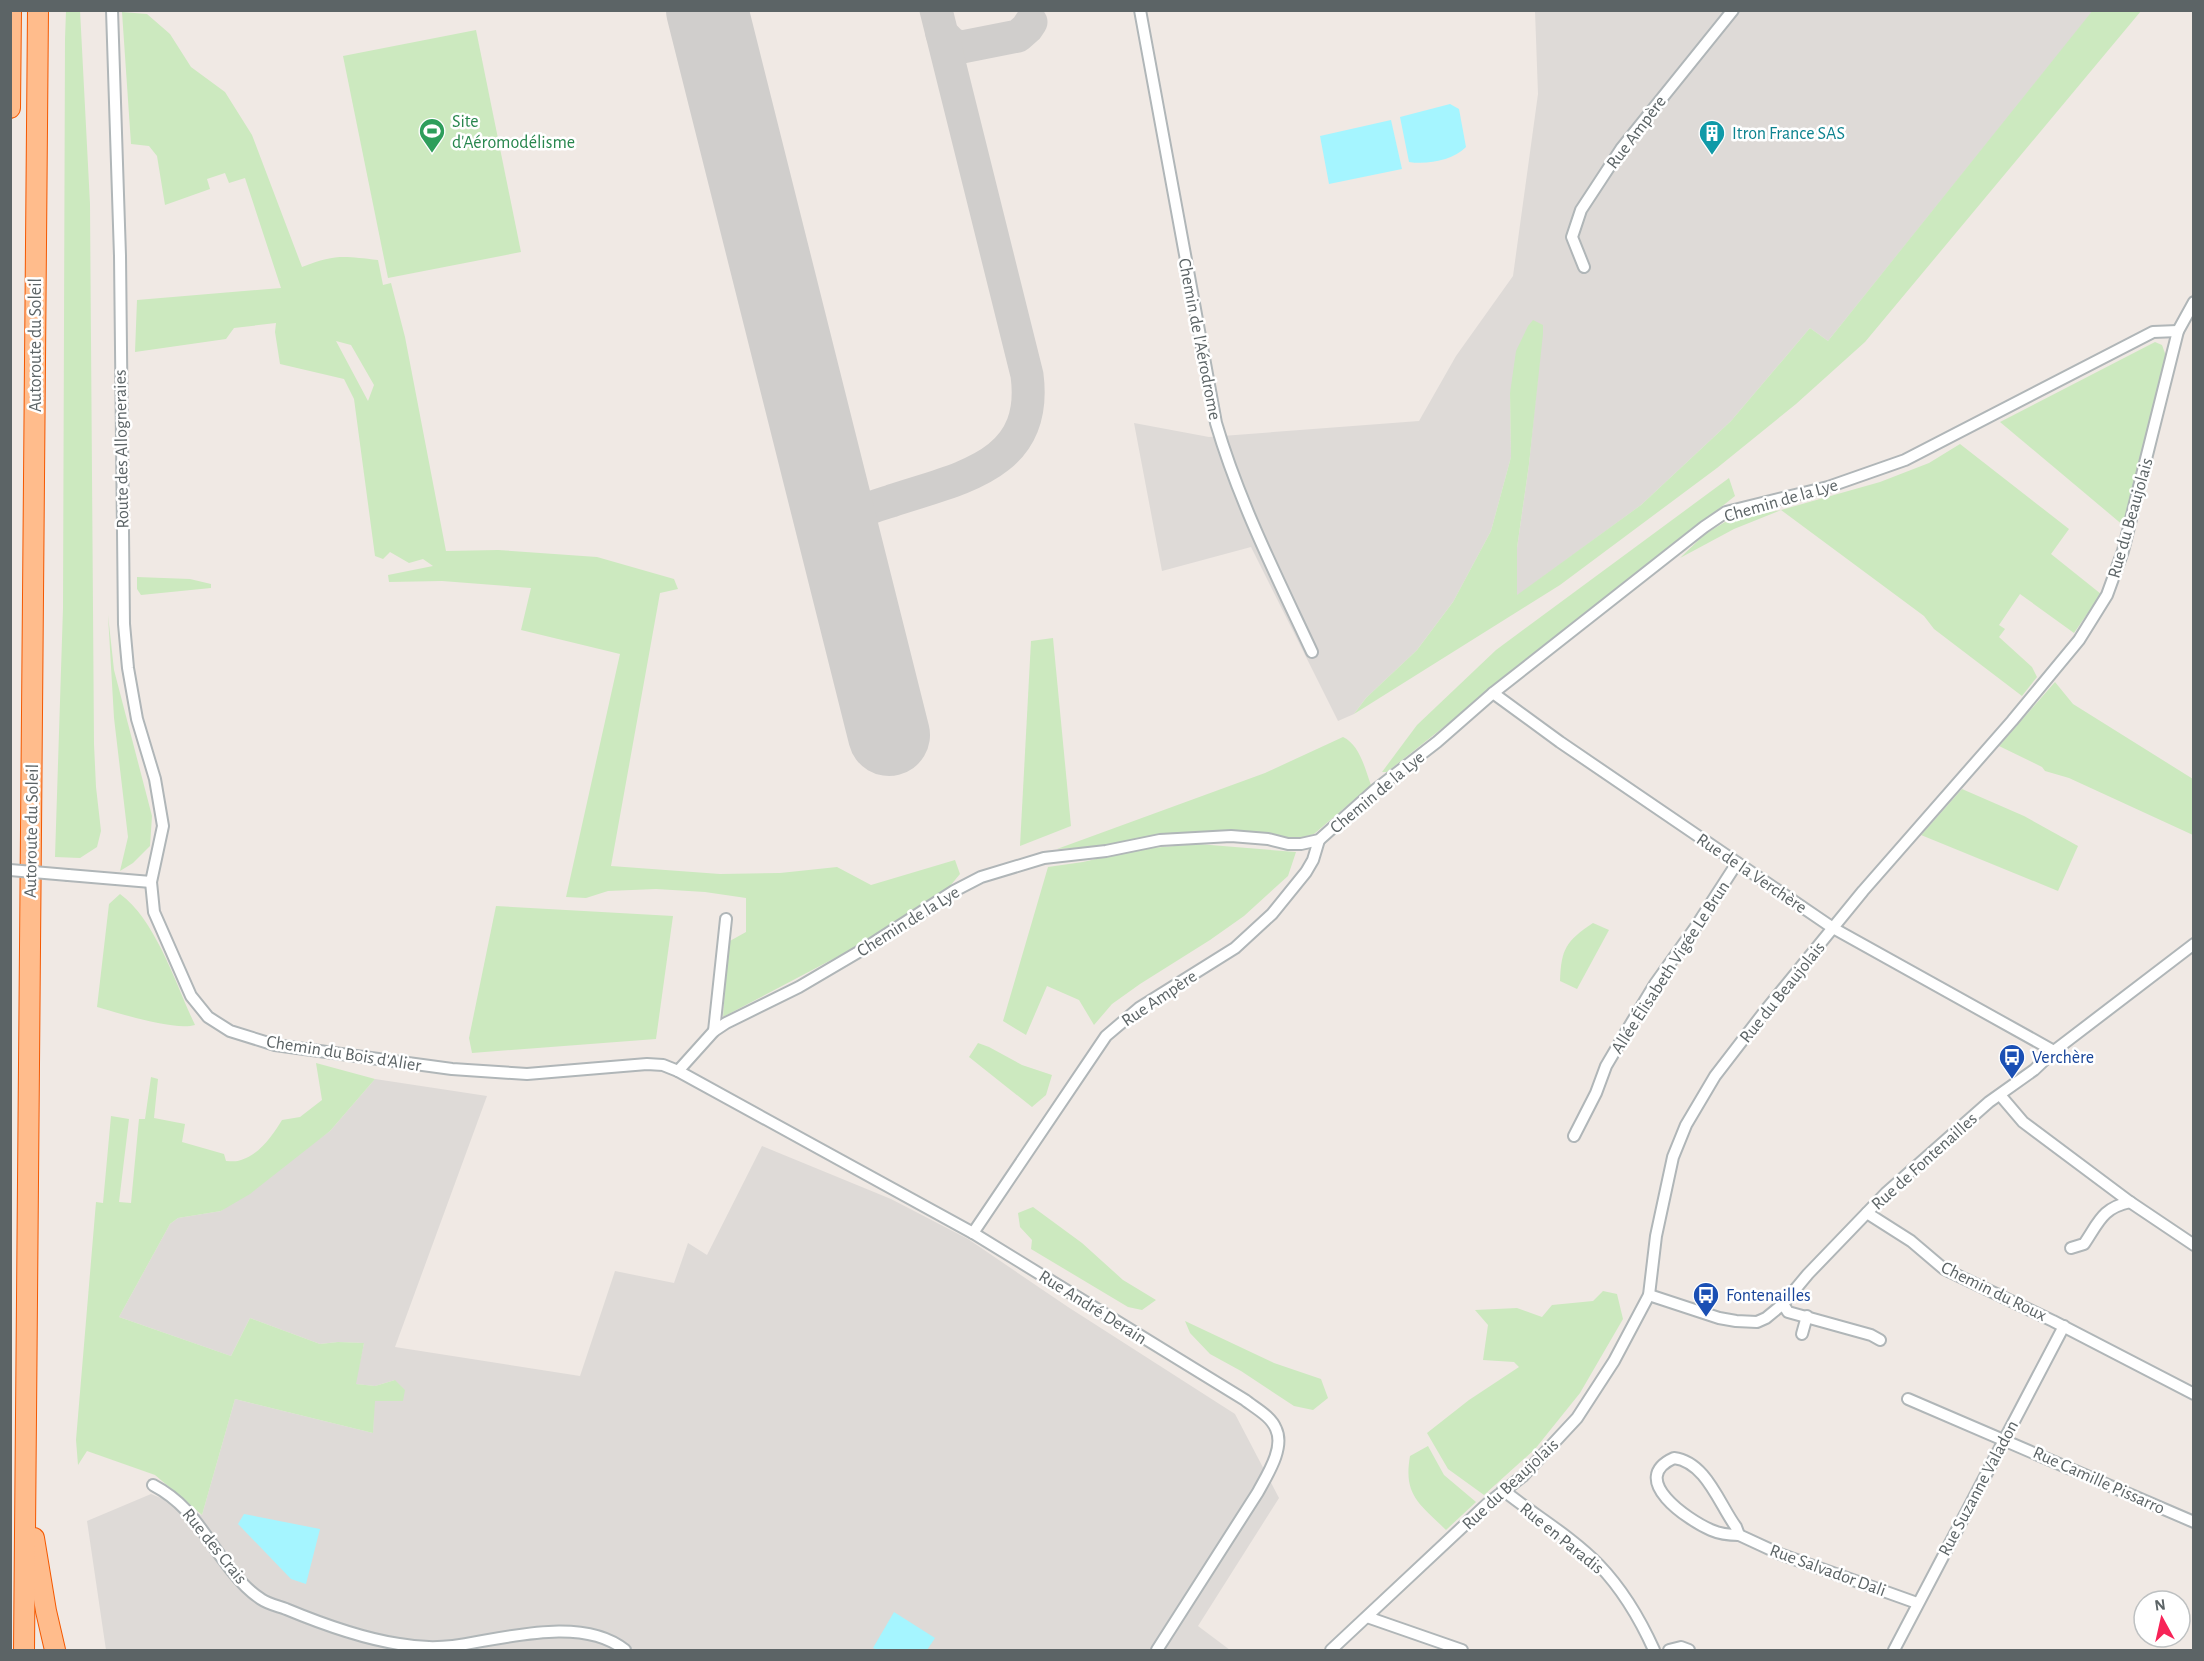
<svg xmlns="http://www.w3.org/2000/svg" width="2204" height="1661" font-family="'Alegreya Sans',sans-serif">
  <rect width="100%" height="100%" fill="#f0e9e4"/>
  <!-- industrial -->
  <g fill="#dedad7">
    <polygon points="1535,11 2093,11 1828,341 1810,328 1731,421 1641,505 1517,596 1517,548 1529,464 1543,325 1510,393 1511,457 1491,531 1453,602 1417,650 1366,698 1354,714 1338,721 1251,547 1162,571 1134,423 1209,437 1419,421 1456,356 1513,276 1538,94"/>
    <polygon points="375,1079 487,1096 395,1347 580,1376 615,1271 674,1283 688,1243 707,1255 762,1146 891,1199 968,1239 1068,1307 1235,1414 1279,1498 1198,1626 1230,1650 106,1650 87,1521 151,1494 202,1515 235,1399 373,1433 374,1401 395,1380 375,1386 355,1384 364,1343 338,1342 320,1344 250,1318 231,1356 119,1317 170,1224 178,1218 221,1211 330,1131"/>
  </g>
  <!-- green -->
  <g fill="#cce9bf" fill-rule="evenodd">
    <polygon points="80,10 90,204 94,744 96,787 101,831 97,847 80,858 55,857 63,608 65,39 66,11"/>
    <polygon points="2093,10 2141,11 1865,342 1796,404 1717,468 1560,585 1354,714 1366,698 1417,650 1453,602 1491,531 1511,457 1510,393 1516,351 1528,326 1533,320 1543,325 1543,334 1529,464 1517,548 1517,595 1641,505 1731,421 1810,328 1828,341"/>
    <path d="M122,12L147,14L170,34L191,67L225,92L252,135L302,267C335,254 343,256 378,260L383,285L391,283L405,337L446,551L498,550L597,557L674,579L678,589L660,593L611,866L720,874L780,873L837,867L871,885L955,860L960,874L950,886L852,949L723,1017L728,942L746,932V898L705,892L656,889L608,891L586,898L566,897L620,654L521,630L531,588L442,581L389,582L388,575L433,566L423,559L409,563L390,552L383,559L375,556L354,399L344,379L280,364L275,332L276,323L234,328L226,339L135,352L137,300L281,288L245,178L229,183L225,173L207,179L210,189L165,205L157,156L149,146L131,144ZM336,341L351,345L374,385L368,401Z"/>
    <polygon points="476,30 521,252 388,278 343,56"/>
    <polygon points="2155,342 2162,345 2166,356 2124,526 2000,422"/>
    <polygon points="1960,444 2069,529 2051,554 2101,594 2074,633 2020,594 1999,625 2005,629 1999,637 2032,667 2037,677 2022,696 1934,629 1924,616 1781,510 1734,529 1680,558 1705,534 1730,519 1781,510 1880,482 1929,463"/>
    <polygon points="1729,478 1735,496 1387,772 1382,772 1417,725 1496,650"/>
    <polygon points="137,577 190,579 211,584 211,588 141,595 137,589"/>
    <polygon points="108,615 114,670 152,816 150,846 133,863 120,871 128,837 114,718"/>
    <polygon points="1053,638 1071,826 1020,846 1031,641"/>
    <polygon points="2055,682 2073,704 2193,779 2193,835 2069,778 2045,771 2042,767 1999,746"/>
    <path d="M1343,737C1360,745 1365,769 1371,785L1314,834L1296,839L1266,833L1205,831L1150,837L1108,846L1057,849L1265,773Z"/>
    <polygon points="1962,789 2024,816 2078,846 2058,891 1921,835"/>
    <polygon points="1198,844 1296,852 1288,876 1244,916 1210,940 1140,984 1112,1004 1094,1025 1079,1000 1047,986 1026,1035 1003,1021 1048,867 1083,862 1139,849"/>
    <path d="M120,894C156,920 176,985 195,1025C174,1031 119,1013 97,1007L109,904Z"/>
    <polygon points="496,906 673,916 656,1039 472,1053 469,1038"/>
    <path d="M1593,923L1609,930L1577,989L1560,981C1561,949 1566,941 1593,923Z"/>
    <polygon points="978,1043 989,1047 1022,1065 1052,1075 1046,1095 1032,1107 969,1057"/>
    <path d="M316,1063L375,1079L330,1131L250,1194L221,1211L178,1218L170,1224L119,1317L231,1356L250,1318L320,1344L338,1342L364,1343L356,1384L375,1386L395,1380L405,1390L403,1401H375L373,1433L235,1399L202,1515L155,1475L87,1451L78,1465L76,1440L96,1202L103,1203L111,1116L129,1119L119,1202L131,1203L139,1119H145L151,1077L158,1079L154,1118L185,1124L182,1142L224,1154L226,1161C231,1161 237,1162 241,1160C259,1155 273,1135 282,1120L300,1117L322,1100Z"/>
    <polygon points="1033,1207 1082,1243 1123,1280 1156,1300 1142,1310 1128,1307 1031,1249 1032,1240 1020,1227 1018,1213"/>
    <polygon points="1603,1291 1617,1294 1623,1319 1580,1393 1535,1449 1484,1495 1448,1469 1427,1433 1469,1400 1519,1367 1514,1362 1483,1360 1488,1325 1475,1310 1517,1308 1542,1317 1552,1305 1593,1301"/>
    <polygon points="1185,1321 1274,1363 1321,1379 1328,1398 1313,1410 1294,1406 1241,1371 1210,1354 1190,1333"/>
    <path d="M1428,1446L1444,1475L1476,1502L1446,1530C1420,1504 1403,1496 1410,1456Z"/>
  </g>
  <!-- water -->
  <g fill="#a5f5ff">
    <path d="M1450,104L1459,109L1466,147C1453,160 1428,165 1409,162L1400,117Z"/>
    <polygon points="1391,120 1402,169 1329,184 1320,136"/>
    <polygon points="244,1514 320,1529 306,1584 291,1579 238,1524"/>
    <polygon points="894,1612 935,1638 927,1650 878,1650 873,1648"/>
  </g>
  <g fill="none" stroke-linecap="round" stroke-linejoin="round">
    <!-- taxiway -->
    <g stroke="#d0cecc" stroke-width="33">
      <polyline points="936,10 942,34 952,44 962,47 1018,36 1027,28 1031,22"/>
      <path d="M827,492C840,506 851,509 869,508"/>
      <path d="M840,541C844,514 868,508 891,501C959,478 1039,467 1027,375L942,34"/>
    </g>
    <!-- runway -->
    <polyline stroke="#d0cecc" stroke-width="82" points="707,10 889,735"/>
    <!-- street casing -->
    <g stroke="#b0b6b8" stroke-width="14">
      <g id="street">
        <polyline points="112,10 120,256 124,624 128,668 137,719 155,779 163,826 151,882 154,912 191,996 208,1017 230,1031 275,1045 452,1069 527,1074 647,1064 663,1065 678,1071 714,1031 726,1023 799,987 867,947 954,891 981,877 1044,858 1106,851 1160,840 1231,836 1268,839 1288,844 1301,844 1319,840 1375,790 1437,742 1493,693 1704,527 1726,512 1828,487 1905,460 2153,332 2178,331"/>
        <path d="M1140,10L1216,423C1239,502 1277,577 1312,652"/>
        <polyline points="1584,267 1572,237 1581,210 1621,149 1733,10"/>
        <polyline points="1493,693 1560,742 1833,928 2054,1051"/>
        <polyline points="68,875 151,882"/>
        <polyline points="714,1031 726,919"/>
        <path d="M678,1071L973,1233L1245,1400C1255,1408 1271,1416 1276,1429C1285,1448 1267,1475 1258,1492L1157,1650"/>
        <polyline points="2000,1095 2023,1122 2130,1202 2194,1245"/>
        <polyline points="1574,1136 1596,1093 1606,1066 1629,1027 1655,984 1695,928 1737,863"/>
        <polyline points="1867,1213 1911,1241 1944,1269 2053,1321 2194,1394"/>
        <polyline points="973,1233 1106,1036 1139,1008 1235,948 1272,914 1306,872 1313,860 1319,840"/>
        <path d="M2071,1248L2084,1244C2099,1222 2102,1208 2130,1202"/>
        <polyline points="1649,1295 1719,1318 1736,1321 1757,1322 1766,1318 1783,1304 1808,1274 1886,1193 1989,1102 2034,1070 2054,1051 2194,944"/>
        <polyline points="1783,1304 1788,1312 1871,1335 1880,1340"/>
        <polyline points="1802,1334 1807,1316"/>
        <polyline points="1908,1399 2194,1522"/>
        <path d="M1674,1458C1706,1462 1719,1504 1736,1527L1739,1535C1729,1535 1720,1534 1711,1530C1688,1520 1627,1479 1674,1458Z"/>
        <path d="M153,1485C193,1506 204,1537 232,1571C239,1580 250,1592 261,1599C268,1604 278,1606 286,1609C322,1624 360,1638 399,1644C415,1647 436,1648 453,1646C503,1639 582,1615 625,1650"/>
        <path d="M1503,1490C1534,1515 1571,1536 1599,1565C1623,1590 1640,1619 1654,1650"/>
        <polyline points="1739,1535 1780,1554 1917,1603"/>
        <polyline points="1367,1617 1462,1650"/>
        <polyline points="1331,1650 1487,1504 1523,1476 1577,1418 1614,1361 1649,1295 1656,1236 1673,1157 1686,1125 1715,1076 1765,1011 1863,891 2012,721 2079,640 2107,595 2123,551 2178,331 2194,302"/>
        <polyline points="1669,1650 1681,1647 1689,1650"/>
        <polyline points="1894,1650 2064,1326"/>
      </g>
    </g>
    <!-- highway casing -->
    <g stroke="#f45800" stroke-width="22">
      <g id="highway">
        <polyline points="10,108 11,10"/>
        <polyline points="34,1538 46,1611 55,1650"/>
        <polyline points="24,1650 38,10"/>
      </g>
    </g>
    <!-- street -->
    <use href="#street" stroke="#fff" stroke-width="10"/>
    <!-- highway -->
    <use href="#highway" stroke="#ffbc8c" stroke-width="20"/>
    <!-- street-bridge casing -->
    <g stroke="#b0b6b8" stroke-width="14" stroke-linecap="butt">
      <polyline id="street-bridge" points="10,870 68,875"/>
    </g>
    <!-- street-bridge -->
    <use href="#street-bridge" stroke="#fff" stroke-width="10"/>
  </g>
  <!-- icons -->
  <defs>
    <g id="stadium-pin" transform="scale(1.35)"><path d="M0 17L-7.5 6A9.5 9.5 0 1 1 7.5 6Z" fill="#2e9e5b" stroke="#fff"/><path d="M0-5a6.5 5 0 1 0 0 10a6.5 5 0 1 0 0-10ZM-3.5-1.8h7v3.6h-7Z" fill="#fff"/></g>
    <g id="building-pin" transform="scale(1.35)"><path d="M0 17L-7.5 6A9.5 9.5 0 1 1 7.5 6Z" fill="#0f9aa8" stroke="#fff"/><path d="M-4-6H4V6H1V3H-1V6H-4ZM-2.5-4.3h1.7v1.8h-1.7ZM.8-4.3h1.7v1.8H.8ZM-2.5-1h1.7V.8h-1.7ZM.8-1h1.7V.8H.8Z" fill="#fff"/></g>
    <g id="bus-pin" transform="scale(1.35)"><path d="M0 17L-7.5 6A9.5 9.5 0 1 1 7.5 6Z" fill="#1a4fb4" stroke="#fff"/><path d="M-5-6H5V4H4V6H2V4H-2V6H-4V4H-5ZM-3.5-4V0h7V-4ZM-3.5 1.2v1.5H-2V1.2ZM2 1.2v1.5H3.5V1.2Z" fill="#fff"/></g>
  </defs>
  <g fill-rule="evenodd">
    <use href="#stadium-pin" x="432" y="131"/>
    <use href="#building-pin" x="1712" y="133"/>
    <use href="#bus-pin" x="2012" y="1057"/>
    <use href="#bus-pin" x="1706" y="1295"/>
  </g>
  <g text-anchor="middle" stroke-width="5" stroke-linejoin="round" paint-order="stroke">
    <!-- leisure labels -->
    <g font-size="18" fill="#27864d" stroke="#fff" text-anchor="start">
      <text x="452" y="127">Site<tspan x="452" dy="21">d'Aéromodélisme</tspan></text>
    </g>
    <!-- street labels -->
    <g font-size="18" fill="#5c6466" stroke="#fff">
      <text transform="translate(1636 132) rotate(-53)" y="6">Rue Ampère</text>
      <text transform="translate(1200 339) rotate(79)" y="6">Chemin de l'Aérodrome</text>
      <text transform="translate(35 345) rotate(-90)" y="6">Autoroute du Soleil</text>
      <text transform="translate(121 449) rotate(-91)" y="6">Route des Allogneraies</text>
      <text transform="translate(1781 500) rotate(-16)" y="6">Chemin de la Lye</text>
      <text transform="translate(2130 518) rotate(-74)" y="6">Rue du Beaujolais</text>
      <text transform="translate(1377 792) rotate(-40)" y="6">Chemin de la Lye</text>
      <text transform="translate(31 831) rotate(-89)" y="6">Autoroute du Soleil</text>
      <text transform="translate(1752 873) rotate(34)" y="6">Rue de la Verchère</text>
      <text transform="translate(908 921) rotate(-32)" y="6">Chemin de la Lye</text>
      <text transform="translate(1670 967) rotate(-57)" y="6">Allée Élisabeth Vigée Le Brun</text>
      <text transform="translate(1782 992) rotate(-51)" y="6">Rue du Beaujolais</text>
      <text transform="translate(1159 998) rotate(-34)" y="6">Rue Ampère</text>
      <text transform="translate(344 1053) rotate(9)" y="6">Chemin du Bois d'Alier</text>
      <text transform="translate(1924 1161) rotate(-42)" y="6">Rue de Fontenailles</text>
      <text transform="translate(1994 1291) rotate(26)" y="6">Chemin du Roux</text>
      <text transform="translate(1093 1307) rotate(32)" y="6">Rue André Derain</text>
      <text transform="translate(2099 1480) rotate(24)" y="6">Rue Camille Pissarro</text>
      <text transform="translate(1510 1484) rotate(-43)" y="6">Rue du Beaujolais</text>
      <text transform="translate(1978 1488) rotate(-62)" y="6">Rue Suzanne Valadon</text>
      <text transform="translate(1562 1538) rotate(39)" y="6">Rue en Paradis</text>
      <text transform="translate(215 1546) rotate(51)" y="6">Rue des Crais</text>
      <text transform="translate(1828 1570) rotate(20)" y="6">Rue Salvador Dali</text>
    </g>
    <!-- culture labels -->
    <g font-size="18" fill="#0d838f" stroke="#fff" text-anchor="start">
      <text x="1732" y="139">Itron France SAS</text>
    </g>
    <!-- transit labels -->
    <g font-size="18" fill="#164399" stroke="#fff" text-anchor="start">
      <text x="2032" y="1063">Verchère</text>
      <text x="1726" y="1301">Fontenailles</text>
    </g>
  </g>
  <!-- border -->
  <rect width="2204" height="1661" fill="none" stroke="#5c6466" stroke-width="24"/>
  <!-- north arrow -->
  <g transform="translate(2162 1619) rotate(352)"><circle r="28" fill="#ffffff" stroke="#bec1c2" stroke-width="1.5"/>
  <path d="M0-4.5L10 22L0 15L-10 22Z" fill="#f72357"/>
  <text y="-9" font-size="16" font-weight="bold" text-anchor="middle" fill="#5c6466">N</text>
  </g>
</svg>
